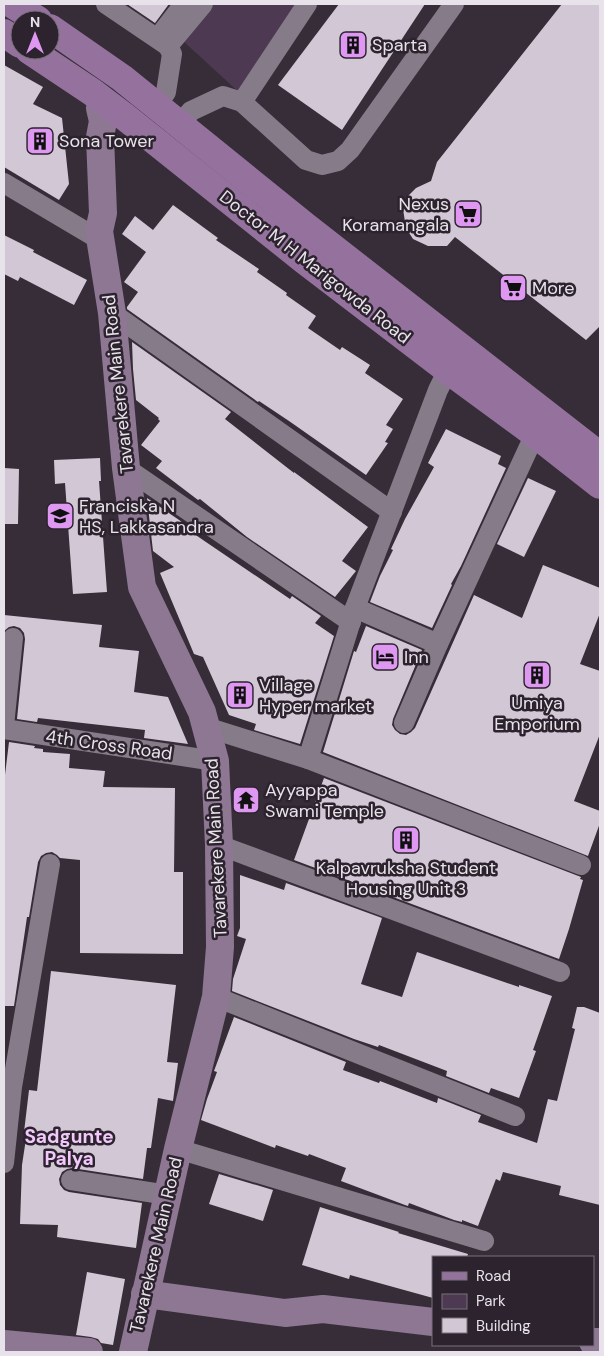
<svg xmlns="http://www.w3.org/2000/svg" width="604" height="1356" font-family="'DM Sans',sans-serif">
  <rect width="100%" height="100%" fill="#362d38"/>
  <!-- green -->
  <polygon fill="#4d3a52" points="208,4 300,4 242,95 182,40"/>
  <!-- building -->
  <g fill="#d2c7d5">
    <polygon points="127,4 169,4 155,23"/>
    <polygon points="339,4 425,4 342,130 278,85"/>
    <polygon points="562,4 600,4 600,326 586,340 455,237 447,246 428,246 413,239 406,228 403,209 409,195 416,188 431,181 437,162"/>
    <polygon points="4,65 43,87 33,104 62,118 69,184 59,200 4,167"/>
    <polygon points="173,205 218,238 216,240 259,269 257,272 287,293 286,295 316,316 308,328 340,350 342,347 370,365 365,373 403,399 386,425 393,429 385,442 388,443 366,475 289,421 259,401 258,402 127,309 127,307 138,292 124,282 146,252 122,234 135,216 153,230"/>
    <polygon points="4,235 34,250 33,252 87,280 74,305 20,277 18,281 4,274"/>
    <polygon points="132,342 231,412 225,419 294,473 294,472 368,527 342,561 356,571 335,597 247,537 200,499 198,500 156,468 162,461 141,445 160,421 158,419 159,418 136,400 133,369"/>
    <polygon points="446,429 501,456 498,464 506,468 461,566 451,584 452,585 432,628 370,602 380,576 393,550 391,549 405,519 434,467 428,463"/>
    <polygon points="100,458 101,481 99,481 107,592 73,594 65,483 55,484 54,460"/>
    <polygon points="4,468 19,469 18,524 4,524"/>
    <polygon points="528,478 556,491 524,557 497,544"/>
    <polygon points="147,498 182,522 180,524 203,540 290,599 292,596 321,616 315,623 334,636 300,744 254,730 256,724 229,715 203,657 194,654 160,573 174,567 153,551"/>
    <polygon points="543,565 600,588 600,613 580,664 600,671 600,734 574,801 600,811 600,823 588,856 323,752 354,651 356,652 366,626 422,650 393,719 392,725 395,730 400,734 406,735 411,732 415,728 474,595 522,618"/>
    <polygon points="4,615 102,625 99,647 139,651 134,692 168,697 188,744 144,738 145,730 38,718 37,722 17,719 25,639 24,633 20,628 14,626 9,627 4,631"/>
    <polygon points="9,742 35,746 34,748 43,749 43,752 70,754 69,768 105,771 103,787 175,788 174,872 183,872 183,954 80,953 80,860 60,858 57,855 52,852 46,853 41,856 38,862 29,917 27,917 14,1006 4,1006 4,783"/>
    <polygon points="324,778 581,877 580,879 583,880 569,929 559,959 294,860"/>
    <polygon points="240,875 284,890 286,883 382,918 361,984 402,997 417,952 519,987 519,985 552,996 533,1050 536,1051 519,1098 491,1088 489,1093 446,1076 447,1071 379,1045 378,1047 354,1039 232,991 233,979 246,939 237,936 240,928"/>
    <polygon points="51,971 176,985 167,1062 178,1063 173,1101 158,1098 151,1148 147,1148 143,1179 72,1168 67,1169 62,1172 59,1179 60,1185 64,1190 69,1192 142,1203 136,1248 57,1237 58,1225 20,1224 22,1165 27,1132 24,1132 29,1090 37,1091"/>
    <polygon points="577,1007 584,1007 600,1013 600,1205 559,1195 561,1186 503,1172 500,1181 496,1179 478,1226 462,1220 462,1222 454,1220 409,1203 408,1206 405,1205 341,1181 346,1168 309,1154 308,1156 276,1145 275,1148 201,1120 207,1099 217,1072 214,1071 234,1017 346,1062 343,1070 379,1083 380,1081 437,1103 438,1098 481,1115 478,1122 537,1143 548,1099 557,1101 575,1029 572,1028"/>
    <polygon points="219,1174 273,1190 263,1221 209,1204"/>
    <polygon points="320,1207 399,1232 398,1233 468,1254 467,1257 433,1257 433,1298 350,1275 349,1279 302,1265"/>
    <polygon points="87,1272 125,1279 113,1345 101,1343 98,1339 91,1337 76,1335"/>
  </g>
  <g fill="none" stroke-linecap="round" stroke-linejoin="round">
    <!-- street -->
    <g stroke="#867c89" stroke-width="20">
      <polyline points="106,4 168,46 172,54 166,92 157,105"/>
      <polyline points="160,35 184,4"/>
      <polyline points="168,46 203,4"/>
      <polyline points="242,102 307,4"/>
      <polyline points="180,124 191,111 223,96 242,102 306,160 322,165 338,161 350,150 454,4"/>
      <polyline points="4,183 100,240"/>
      <polyline points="112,313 392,512"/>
      <polyline points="126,468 351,622"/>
      <polyline points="355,608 438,644"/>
      <polyline points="404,723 438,644 535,434"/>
      <polyline points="4,726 13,638"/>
      <polyline points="206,727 308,759 581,865"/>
      <polyline points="4,729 215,761"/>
      <polyline points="308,759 355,608 438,390 448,370"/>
      <polyline points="219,845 560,972"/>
      <polyline points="216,997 515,1116"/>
      <polyline points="178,1149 484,1241"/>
      <polyline points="4,1163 12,1087 50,864"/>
      <polyline points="71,1180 168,1195"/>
    </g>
    <!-- secondary -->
    <g stroke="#8d7793" stroke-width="28">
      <polyline points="100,108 103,121 100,137 103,213 99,231 112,313 126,468 142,587 202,712 215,761 219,845 220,947 216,997 178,1149 133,1352"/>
      <polyline points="145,1294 285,1313 323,1309 433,1322"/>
      <polyline points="593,1342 600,1342"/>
      <polyline points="4,1344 89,1352"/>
    </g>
    <!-- primary -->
    <g stroke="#94729d" stroke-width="28">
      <polyline points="12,4 38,20"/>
      <polyline points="50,28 122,78 305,226 600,456"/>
      <polyline points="4,33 20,44"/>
      <polyline points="29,50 92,92 125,117 304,260 448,370 535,434 600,485"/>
    </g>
  </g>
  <!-- icons -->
  <defs>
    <g id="building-square" transform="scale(1.4375)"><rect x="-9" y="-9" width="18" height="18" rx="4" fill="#df98f1" stroke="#2c232e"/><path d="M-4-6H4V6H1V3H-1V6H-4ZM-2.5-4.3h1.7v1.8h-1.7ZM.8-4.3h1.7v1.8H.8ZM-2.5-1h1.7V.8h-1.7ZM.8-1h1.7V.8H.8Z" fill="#111"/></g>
    <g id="supermarket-square" transform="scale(1.4375)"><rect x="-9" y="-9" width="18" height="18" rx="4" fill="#df98f1" stroke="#2c232e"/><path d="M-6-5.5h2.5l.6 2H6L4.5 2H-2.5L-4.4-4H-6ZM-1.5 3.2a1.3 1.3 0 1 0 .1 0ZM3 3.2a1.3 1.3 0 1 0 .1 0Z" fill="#111"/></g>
    <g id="school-square" transform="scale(1.4375)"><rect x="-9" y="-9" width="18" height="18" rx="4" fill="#df98f1" stroke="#2c232e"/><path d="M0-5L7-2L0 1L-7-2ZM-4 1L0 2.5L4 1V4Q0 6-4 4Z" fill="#111"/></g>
    <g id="hotel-square" transform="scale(1.4375)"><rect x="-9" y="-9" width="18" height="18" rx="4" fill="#df98f1" stroke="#2c232e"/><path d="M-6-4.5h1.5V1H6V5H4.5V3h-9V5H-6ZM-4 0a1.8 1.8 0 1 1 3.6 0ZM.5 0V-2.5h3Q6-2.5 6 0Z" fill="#111"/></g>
    <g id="temple-square" transform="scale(1.4375)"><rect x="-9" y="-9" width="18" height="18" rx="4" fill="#df98f1" stroke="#2c232e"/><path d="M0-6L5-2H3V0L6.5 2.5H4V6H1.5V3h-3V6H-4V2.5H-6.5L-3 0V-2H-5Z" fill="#111"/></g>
  </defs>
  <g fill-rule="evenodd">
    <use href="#building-square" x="353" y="45"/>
    <use href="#building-square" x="40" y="141"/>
    <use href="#supermarket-square" x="468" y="214"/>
    <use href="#supermarket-square" x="513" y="288"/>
    <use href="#school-square" x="60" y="516"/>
    <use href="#hotel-square" x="385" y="657"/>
    <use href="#building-square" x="537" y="675"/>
    <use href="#building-square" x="240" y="695"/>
    <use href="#temple-square" x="246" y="800"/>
    <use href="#building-square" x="406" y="840"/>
  </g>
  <g text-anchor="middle" stroke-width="5" stroke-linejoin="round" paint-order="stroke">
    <!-- poi labels -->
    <g font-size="18" fill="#e8e3ea" stroke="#2c232e" text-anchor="start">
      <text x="372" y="51">Sparta</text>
      <text x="59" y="147">Sona Tower</text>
      <text x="449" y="210" text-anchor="end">Nexus<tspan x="449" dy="21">Koramangala</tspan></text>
      <text x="532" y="294">More</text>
      <text x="79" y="512">Franciska N<tspan x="79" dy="21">HS, Lakkasandra</tspan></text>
      <text x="404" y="663">Inn</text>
      <text x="259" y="691">Village<tspan x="259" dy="21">Hyper market</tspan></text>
      <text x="537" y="709" text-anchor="middle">Umiya<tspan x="537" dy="21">Emporium</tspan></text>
      <text x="265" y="796">Ayyappa<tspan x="265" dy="21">Swami Temple</tspan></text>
      <text x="406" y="874" text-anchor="middle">Kalpavruksha Student<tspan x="406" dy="21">Housing Unit 3</tspan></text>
    </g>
    <!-- street labels -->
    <g font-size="18" fill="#e8e3ea" stroke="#2c232e">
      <text transform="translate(315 267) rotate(38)" y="6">Doctor M H Marigowda Road</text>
      <text transform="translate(118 384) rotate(-96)" y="6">Tavarekere Main Road</text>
      <text transform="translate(109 745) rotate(8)" y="6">4th Cross Road</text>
      <text transform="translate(216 848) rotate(-93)" y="6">Tavarekere Main Road</text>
      <text transform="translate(156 1245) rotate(-77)" y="6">Tavarekere Main Road</text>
    </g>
    <!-- neighbourhood labels -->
    <g font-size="19" font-weight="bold" fill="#f1c9fb" stroke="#2c232e">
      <text x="69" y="1143">Sadgunte<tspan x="69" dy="22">Palya</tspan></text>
    </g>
  </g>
  <!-- border -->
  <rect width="604" height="1356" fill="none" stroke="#e8e3ea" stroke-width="10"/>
  <!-- legend -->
  <rect x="432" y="1256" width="162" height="90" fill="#2c232e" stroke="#777079"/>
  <rect x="442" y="1272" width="25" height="8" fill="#94729d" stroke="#777079"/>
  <text x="476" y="1281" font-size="15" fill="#e8e3ea">Road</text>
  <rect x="442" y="1294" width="25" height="15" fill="#4d3a52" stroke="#777079"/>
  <text x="476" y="1306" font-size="15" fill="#e8e3ea">Park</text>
  <rect x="442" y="1318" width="25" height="15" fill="#d2c7d5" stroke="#777079"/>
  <text x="476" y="1331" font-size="15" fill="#e8e3ea">Building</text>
  <!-- north arrow -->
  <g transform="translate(35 35)"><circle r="24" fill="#2c232e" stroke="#777079"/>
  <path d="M0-4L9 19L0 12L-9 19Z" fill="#df98f1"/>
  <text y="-8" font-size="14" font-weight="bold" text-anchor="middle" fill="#e8e3ea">N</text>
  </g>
</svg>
